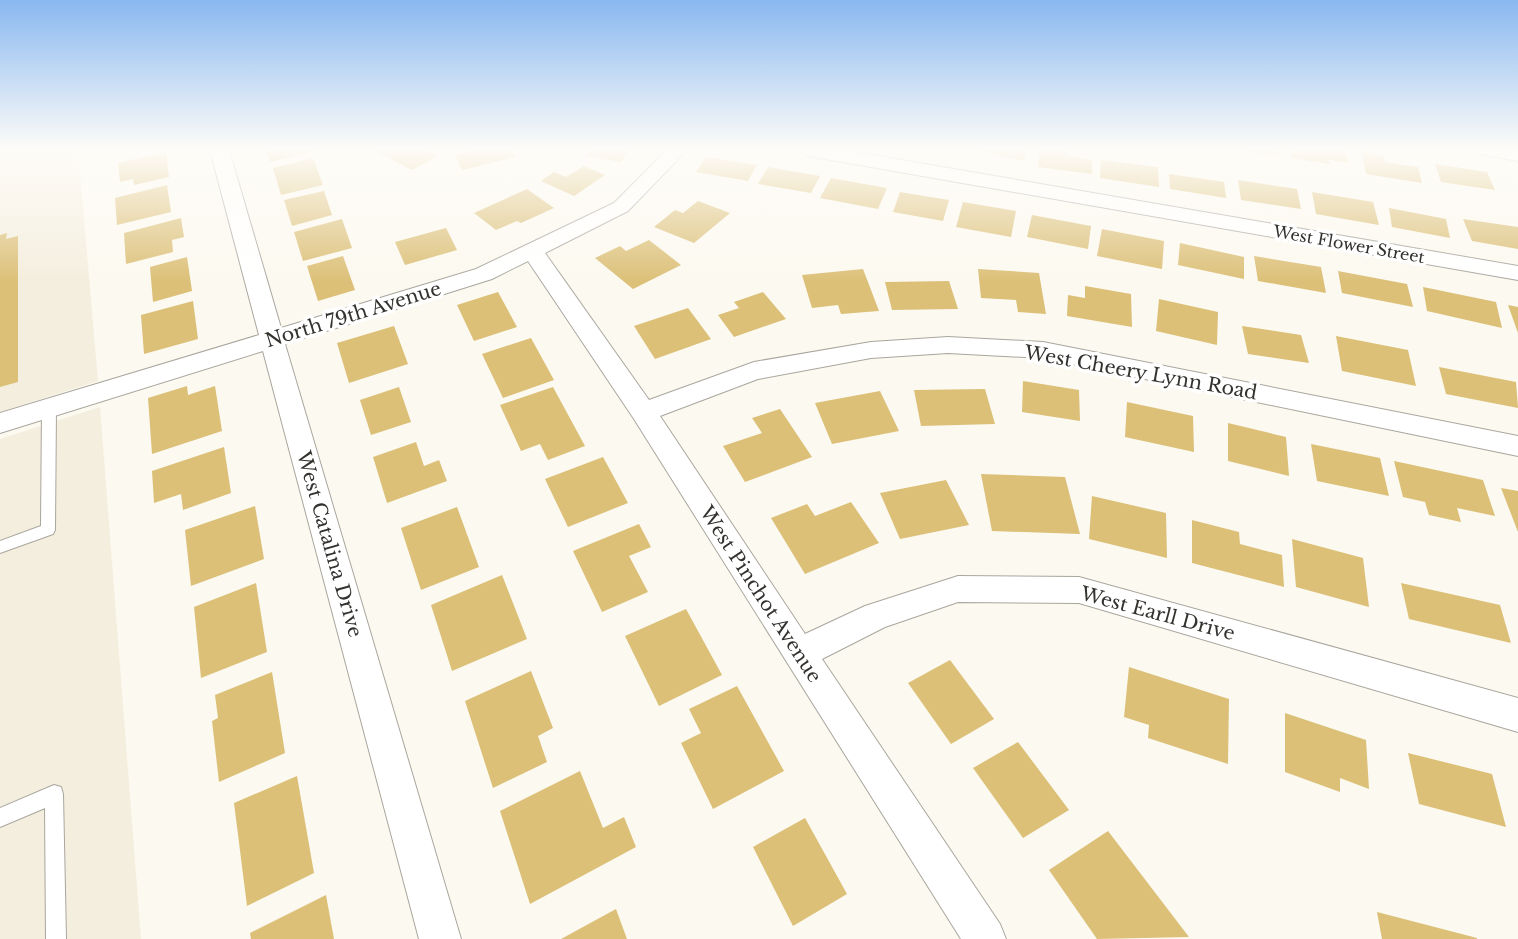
<svg xmlns="http://www.w3.org/2000/svg" width="1518" height="939" font-family="'Libre Baskerville',serif">
  <rect width="100%" height="100%" fill="#fcf9f0"/>
  <!-- built -->
  <g fill="#f4eede">
    <polygon points="0,150 78,150 98,381 0,412"/>
    <polygon points="100,407 141,939 0,939 0,439"/>
  </g>
  <!-- building -->
  <g fill="#dcc078">
    <polygon points="266,150 317,150 317,151 270,162"/>
    <polygon points="373,150 427,150 438,156 412,170"/>
    <polygon points="474,150 512,150 516,157 462,170 455,154"/>
    <polygon points="591,150 630,150 621,162 586,156"/>
    <polygon points="972,150 1027,150 1024,161"/>
    <polygon points="1040,150 1068,151 1067,156 1092,160 1092,174 1038,167"/>
    <polygon points="1247,150 1278,150 1279,156 1246,152"/>
    <polygon points="1291,150 1346,150 1348,163 1329,160 1329,164 1291,158"/>
    <polygon points="1361,151 1383,155 1385,162 1418,167 1422,183 1366,174"/>
    <polygon points="166,152 169,177 134,185 133,179 120,182 118,163"/>
    <polygon points="706,157 757,165 748,181 696,172"/>
    <polygon points="313,158 323,185 281,195 273,168"/>
    <polygon points="1101,160 1158,167 1159,187 1100,178"/>
    <polygon points="1435,164 1487,172 1495,190 1441,182"/>
    <polygon points="584,166 605,175 574,196 541,181 554,172 566,177"/>
    <polygon points="768,167 820,176 811,193 758,184"/>
    <polygon points="1169,174 1224,182 1226,198 1170,189"/>
    <polygon points="831,178 887,188 878,209 820,198"/>
    <polygon points="1238,180 1297,189 1301,209 1241,200"/>
    <polygon points="167,185 171,212 117,225 115,198"/>
    <polygon points="527,189 554,208 521,223 517,221 496,230 474,213"/>
    <polygon points="324,191 332,215 292,226 284,200"/>
    <polygon points="900,192 949,200 943,221 893,212"/>
    <polygon points="1312,192 1373,202 1379,225 1316,214"/>
    <polygon points="698,201 730,213 694,243 654,227 675,210 683,213"/>
    <polygon points="963,202 1016,211 1011,237 956,227"/>
    <polygon points="1389,208 1446,219 1450,238 1392,227"/>
    <polygon points="1032,215 1091,226 1088,249 1027,237"/>
    <polygon points="181,218 184,237 172,240 173,252 126,264 124,233"/>
    <polygon points="342,219 352,248 303,261 294,232"/>
    <polygon points="1463,219 1518,227 1518,249 1472,241"/>
    <polygon points="446,228 457,250 405,265 395,242"/>
    <polygon points="1102,229 1164,241 1162,269 1097,256"/>
    <polygon points="7,233 6,239 18,236 18,382 0,387 0,235"/>
    <polygon points="649,240 681,265 633,289 595,258 620,246 626,251"/>
    <polygon points="1180,243 1244,257 1244,279 1178,265"/>
    <polygon points="343,256 355,290 318,301 307,266"/>
    <polygon points="1254,256 1321,267 1326,293 1258,281"/>
    <polygon points="187,257 192,291 153,302 150,267"/>
    <polygon points="863,269 879,311 841,314 838,305 812,308 802,275"/>
    <polygon points="978,269 1039,273 1046,314 1018,312 1016,300 981,298"/>
    <polygon points="1338,271 1407,284 1413,307 1342,293"/>
    <polygon points="949,281 958,309 892,310 885,282"/>
    <polygon points="1085,286 1131,294 1132,327 1067,316 1068,295 1085,298"/>
    <polygon points="1423,287 1496,302 1502,328 1427,311"/>
    <polygon points="498,292 517,327 474,341 457,305"/>
    <polygon points="763,292 786,319 734,337 718,315 739,308 734,302"/>
    <polygon points="1159,299 1218,312 1217,345 1156,331"/>
    <polygon points="193,301 198,339 144,354 141,315"/>
    <polygon points="1508,305 1518,307 1518,333"/>
    <polygon points="688,308 711,339 655,359 634,326"/>
    <polygon points="394,326 408,364 349,383 337,343"/>
    <polygon points="1242,326 1301,335 1309,363 1248,354"/>
    <polygon points="1336,336 1408,350 1416,386 1342,371"/>
    <polygon points="531,338 554,380 503,398 482,354"/>
    <polygon points="1439,367 1516,382 1518,408 1446,394"/>
    <polygon points="1023,381 1079,390 1080,421 1022,412"/>
    <polygon points="187,386 188,395 215,386 222,431 152,454 148,398"/>
    <polygon points="399,387 411,422 371,435 360,400"/>
    <polygon points="553,387 585,446 548,460 540,444 521,451 500,405"/>
    <polygon points="985,389 995,424 921,426 914,390"/>
    <polygon points="880,391 899,431 832,444 815,403"/>
    <polygon points="1127,402 1193,416 1194,452 1125,437"/>
    <polygon points="780,409 812,457 745,482 723,446 762,433 752,418"/>
    <polygon points="1228,423 1286,437 1289,476 1228,461"/>
    <polygon points="416,442 424,466 439,460 447,481 387,503 373,457"/>
    <polygon points="1311,444 1380,458 1389,496 1317,481"/>
    <polygon points="224,447 231,493 183,510 181,494 154,503 152,471"/>
    <polygon points="603,457 628,503 568,527 545,479"/>
    <polygon points="1394,461 1483,480 1495,516 1457,508 1461,522 1429,515 1425,502 1403,497"/>
    <polygon points="981,474 1065,477 1080,534 992,531"/>
    <polygon points="946,480 969,525 900,539 880,493"/>
    <polygon points="1501,488 1518,491 1518,532"/>
    <polygon points="1092,496 1166,513 1167,558 1089,539"/>
    <polygon points="851,502 879,543 805,574 771,518 807,504 815,516"/>
    <polygon points="255,506 264,559 191,586 185,530"/>
    <polygon points="457,507 479,567 421,590 401,528"/>
    <polygon points="1192,520 1239,532 1240,544 1282,555 1284,587 1192,563"/>
    <polygon points="639,524 651,547 629,556 648,592 602,612 573,551"/>
    <polygon points="1292,539 1363,558 1369,607 1296,587"/>
    <polygon points="502,575 527,639 452,671 431,605"/>
    <polygon points="256,583 267,652 201,678 194,607"/>
    <polygon points="1401,583 1500,605 1511,643 1409,619"/>
    <polygon points="686,609 722,675 659,706 625,636"/>
    <polygon points="950,660 994,719 951,744 908,683"/>
    <polygon points="1129,667 1229,699 1228,764 1148,738 1149,725 1124,717"/>
    <polygon points="531,671 553,728 538,736 547,762 493,788 465,701"/>
    <polygon points="272,672 285,753 219,782 212,721 218,718 215,695"/>
    <polygon points="737,686 784,771 713,809 681,743 701,733 689,709"/>
    <polygon points="1285,713 1366,740 1369,789 1340,778 1340,792 1285,772"/>
    <polygon points="1018,742 1069,810 1023,838 973,768"/>
    <polygon points="1408,753 1492,774 1506,827 1419,804"/>
    <polygon points="580,771 603,828 624,817 636,847 530,904 500,811"/>
    <polygon points="297,776 314,873 247,906 234,803"/>
    <polygon points="805,818 847,894 793,926 753,847"/>
    <polygon points="1108,831 1189,937 1097,939 1049,870"/>
    <polygon points="326,895 334,939 251,939 250,933"/>
    <polygon points="616,909 627,939 561,939"/>
    <polygon points="1377,912 1477,938 1477,939 1382,939"/>
  </g>
  <g fill="none" stroke-linecap="round" stroke-linejoin="round">
    <!-- service casing -->
    <g stroke="#a9a69e" stroke-width="2">
      <g id="service">
        <polygon points="49,403 56,408 55,530 53,534 0,553 0,541 41,526 42,408"/>
        <polygon points="54,785 61,787 63,794 66,939 46,939 45,808 0,827 0,808"/>
      </g>
    </g>
    <!-- minor casing -->
    <g stroke="#a9a69e" stroke-width="2">
      <g id="minor">
        <polygon points="210,150 229,150 281,328 476,269 614,203 667,150 687,150 628,211 545,253 649,400 754,362 871,342 948,337 1043,342 1518,436 1518,456 1043,358 948,353 871,358 758,379 660,416 805,634 865,606 958,576 1079,577 1518,698 1518,732 1079,603 958,602 885,627 822,659 1000,924 1006,939 961,939 634,419 528,261 492,279 285,344 461,939 419,939 263,351 0,433 0,413 259,335"/>
        <polygon points="799,150 843,150 1518,266 1518,280 808,156"/>
        <polygon points="1478,150 1518,150 1518,161 1480,154"/>
      </g>
    </g>
    <!-- service -->
    <use href="#service" fill="#fff" fill-rule="evenodd"/>
    <!-- minor -->
    <use href="#minor" fill="#fff" fill-rule="evenodd"/>
  </g>
  <!-- sky -->
  <linearGradient id="sky" x2="0" y2="1"><stop stop-color="#89b8f0"/><stop offset="0.53" stop-color="#fefcf8"/><stop offset="1" stop-color="#fefcf8" stop-opacity="0"/></linearGradient>
  <rect width="1518" height="282" fill="url(#sky)"/>
  <g text-anchor="middle" stroke-width="7" stroke-linejoin="round" paint-order="stroke">
    <!-- far-street labels -->
    <g font-size="16" fill="#34322f" stroke="#fff">
      <text transform="translate(1349 244) rotate(10)" y="6">West Flower Street</text>
    </g>
    <!-- street labels -->
    <g font-size="19" fill="#34322f" stroke="#fff">
      <text transform="translate(353 314) rotate(-17)" y="7">North 79th Avenue</text>
      <text transform="translate(1141 372) rotate(10)" y="7">West Cheery Lynn Road</text>
      <text transform="translate(330 544) rotate(74)" y="7">West Catalina Drive</text>
      <text transform="translate(761 594) rotate(57)" y="7">West Pinchot Avenue</text>
      <text transform="translate(1158 613) rotate(15)" y="7">West Earll Drive</text>
    </g>
  </g>
</svg>
